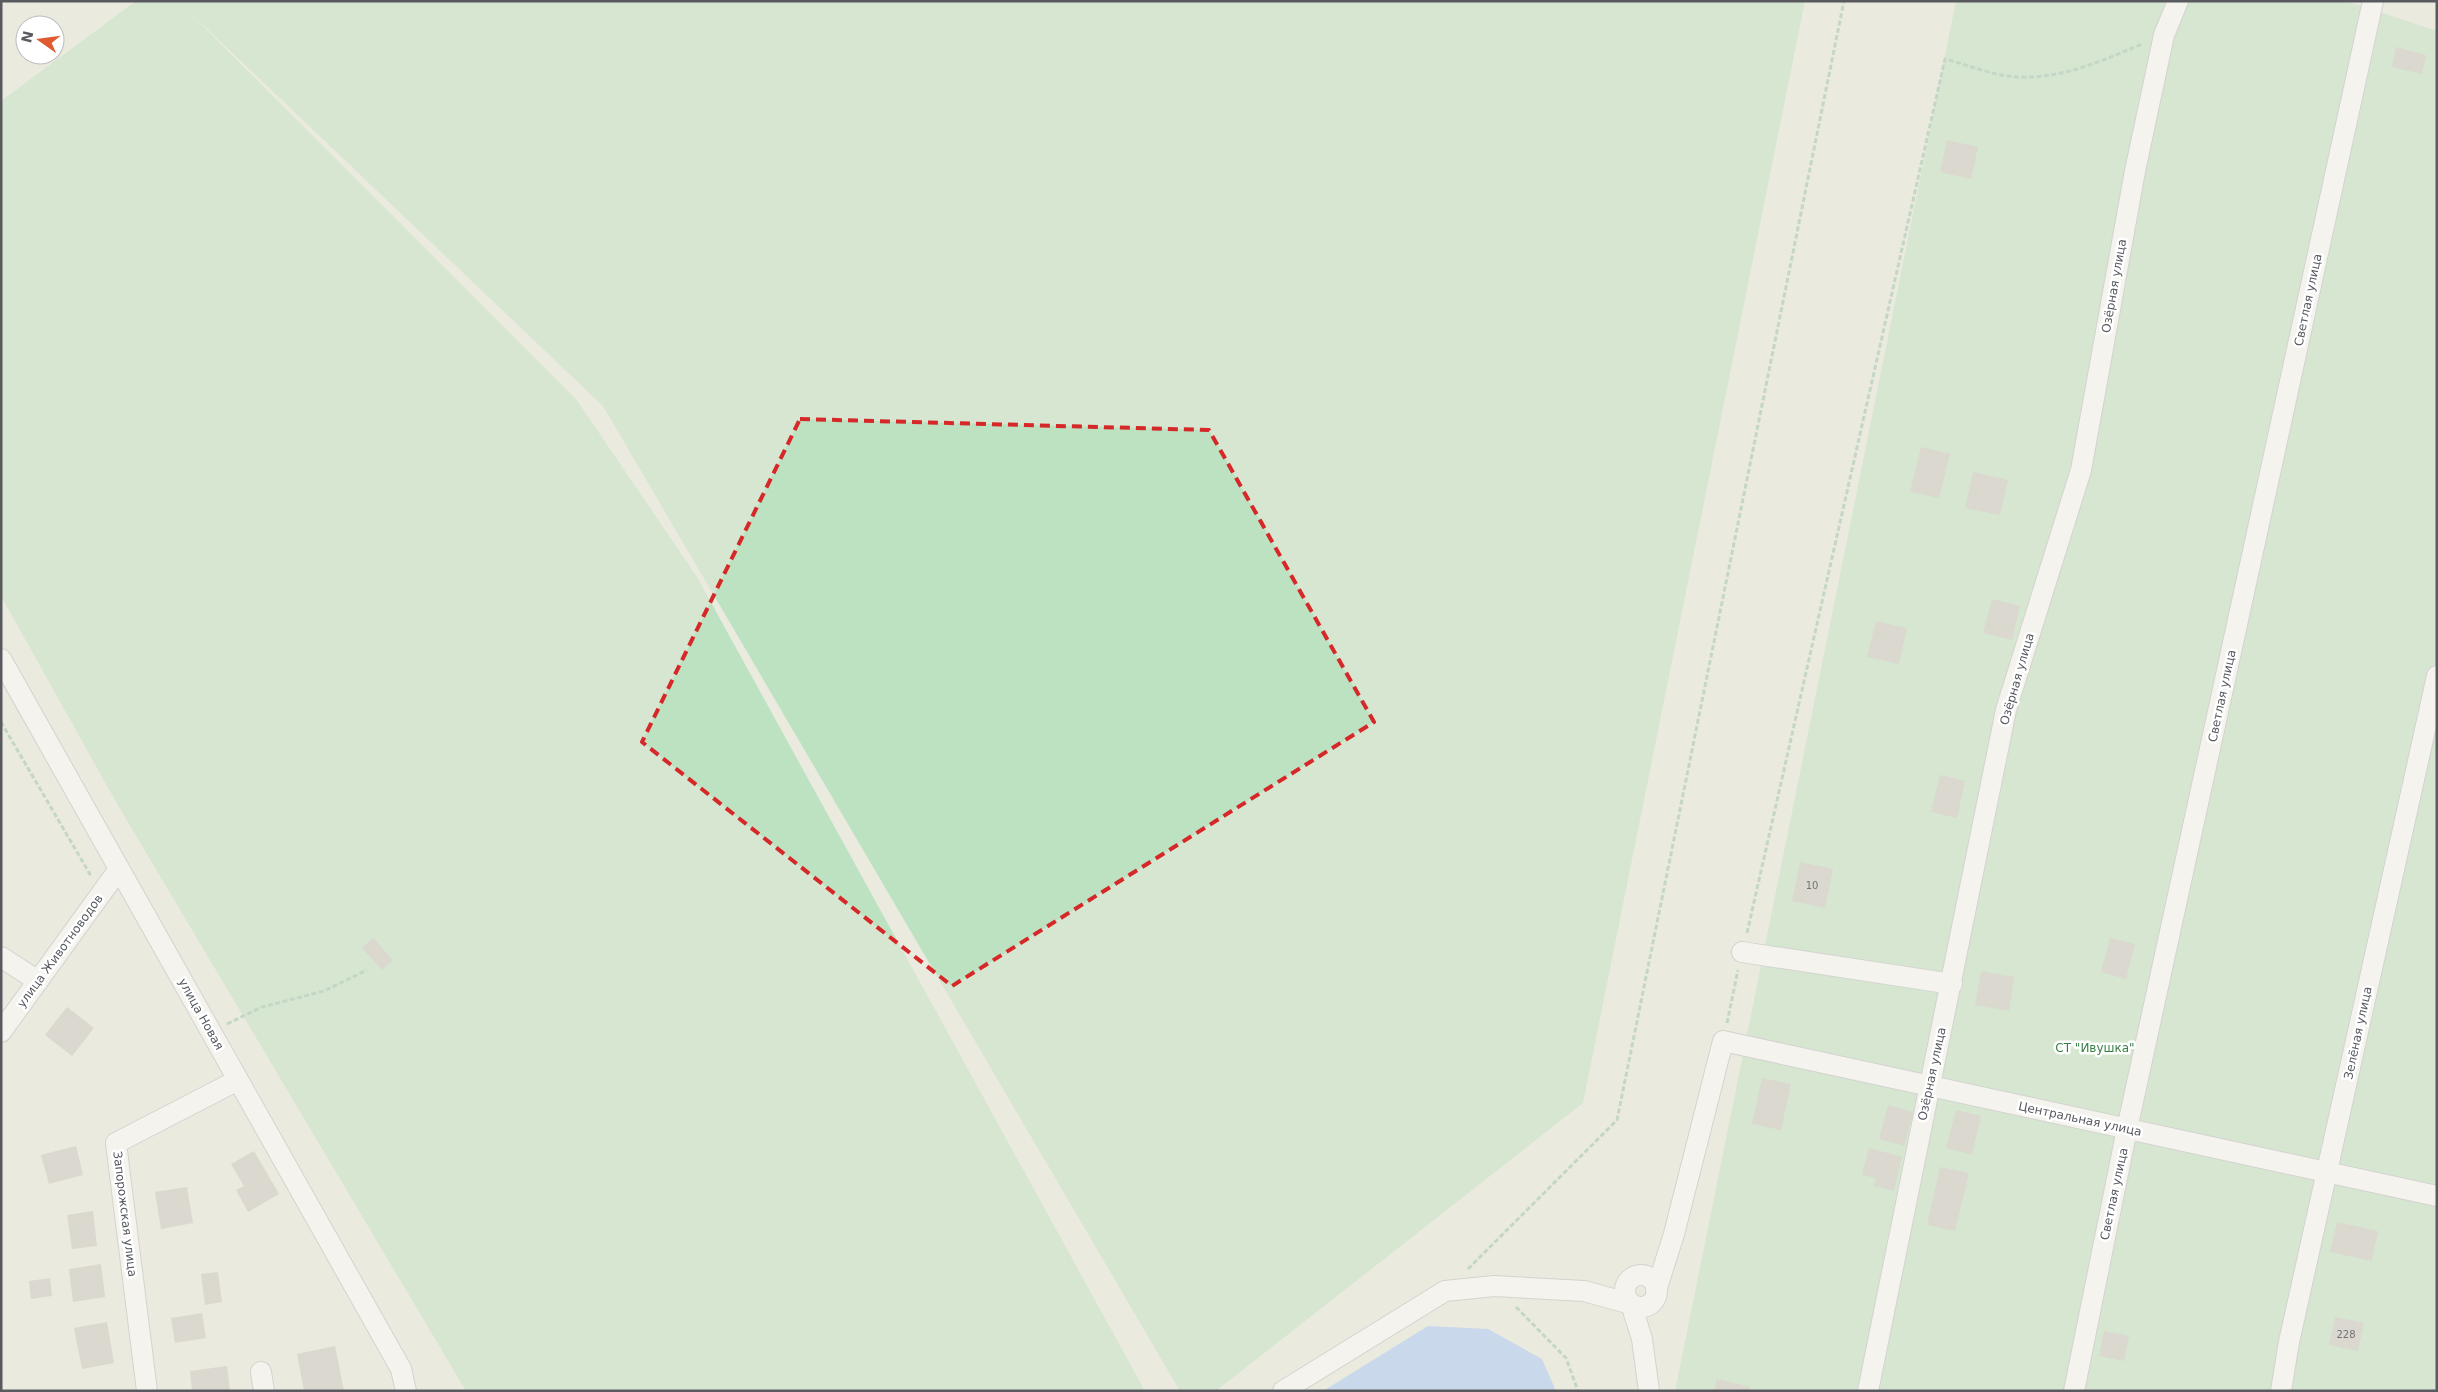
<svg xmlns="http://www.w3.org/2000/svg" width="2438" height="1392" font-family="'DejaVu Sans',sans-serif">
  <rect width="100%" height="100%" fill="#ebeadf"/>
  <!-- green -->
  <g fill="#bce2c2">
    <polygon points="136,1 1805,1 1583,1103 1216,1391 1180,1391 603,406 183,6 576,399 697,577 1145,1391 466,1391 116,802 1,596 1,101"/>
    <polygon points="1956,1 2346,1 2437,31 2437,1391 1675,1391"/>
  </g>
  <!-- water -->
  <polygon fill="#a0c5fa" points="1428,1326 1488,1329 1542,1359 1556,1391 1323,1391"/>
  <!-- building -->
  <g fill="#c6c4bd">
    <polygon points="2396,47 2426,55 2422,74 2392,67"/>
    <polygon points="1947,140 1978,147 1971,179 1940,172"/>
    <polygon points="1921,447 1950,454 1939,498 1910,492"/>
    <polygon points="1973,472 2008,480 2000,515 1965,508"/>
    <polygon points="1992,599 2020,606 2012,640 1983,633"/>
    <polygon points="1876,621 1907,628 1899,664 1867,657"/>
    <polygon points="1940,775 1965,781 1957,818 1931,812"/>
    <polygon points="1800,862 1833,869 1825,908 1792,901"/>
    <polygon points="373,938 393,960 382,970 362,948"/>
    <polygon points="2110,938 2135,944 2126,979 2101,972"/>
    <polygon points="1981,971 2014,977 2009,1011 1975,1005"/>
    <polygon points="67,1007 94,1028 72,1056 45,1035"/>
    <polygon points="1762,1078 1791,1084 1781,1130 1752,1124"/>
    <polygon points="1888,1105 1913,1112 1904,1146 1879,1139"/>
    <polygon points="1956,1110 1981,1116 1972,1155 1946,1148"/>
    <polygon points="76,1146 83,1175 49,1184 41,1155"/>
    <polygon points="1869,1148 1902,1157 1894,1191 1874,1186 1876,1178 1862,1175"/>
    <polygon points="254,1151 279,1194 248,1212 236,1190 244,1186 231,1164"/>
    <polygon points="1940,1167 1969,1173 1955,1231 1927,1225"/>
    <polygon points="187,1187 193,1223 161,1229 155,1192"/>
    <polygon points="93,1211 97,1246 72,1249 67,1215"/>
    <polygon points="2337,1222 2378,1231 2372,1261 2330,1252"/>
    <polygon points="101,1264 105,1297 73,1302 69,1269"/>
    <polygon points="218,1272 222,1302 205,1305 201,1274"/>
    <polygon points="50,1278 52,1296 31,1299 29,1281"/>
    <polygon points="202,1313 206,1338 175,1343 171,1318"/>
    <polygon points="2335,1317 2364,1323 2358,1351 2329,1345"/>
    <polygon points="107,1322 114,1363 82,1369 74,1328"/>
    <polygon points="2104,1331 2129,1336 2124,1361 2099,1356"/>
    <polygon points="335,1346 344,1391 304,1391 297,1354"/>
    <polygon points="227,1366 230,1391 192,1391 190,1371"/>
    <polygon points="1717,1379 1750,1387 1749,1391 1714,1391"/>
  </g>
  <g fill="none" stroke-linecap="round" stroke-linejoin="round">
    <!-- minor casing -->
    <g stroke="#b7b8be" stroke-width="22">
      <g id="minor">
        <polyline points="1,659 401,1369 406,1391"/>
        <polyline points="1742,952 1952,984"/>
        <polyline points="1,957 38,981"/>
        <polyline points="1,1032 119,869"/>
        <circle cx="1641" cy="1291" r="16"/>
        <polyline points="1656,1291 1674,1234 1723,1041 2437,1196"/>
        <polyline points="261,1372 264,1391"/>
        <polyline points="147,1391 116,1143 238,1080"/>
        <polyline points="1283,1391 1445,1291 1494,1286 1584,1291 1631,1304 1642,1339 1649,1391"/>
        <polyline points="1868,1391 2006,710 2081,470 2135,171 2164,35 2178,1"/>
        <polyline points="2074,1391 2127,1129 2373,1"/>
        <polyline points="2281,1391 2289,1342 2437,676"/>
      </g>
    </g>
    <!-- path -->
    <g stroke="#96c2a9" stroke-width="3" stroke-dasharray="5 2.5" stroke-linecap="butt">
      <polyline points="1,722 91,876"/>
      <path d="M1747,933L1945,59C1964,64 1982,71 2001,75C2051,84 2097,63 2142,44"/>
      <polyline points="1727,1023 1738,970"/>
      <polyline points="227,1024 262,1007 324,991 367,970"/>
      <polyline points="1468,1269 1617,1120 1844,1"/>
      <polyline points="1516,1307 1566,1358 1578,1391"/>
    </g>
    <!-- minor -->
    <use href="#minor" stroke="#fff" stroke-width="20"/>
  </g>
  <!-- marked area -->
  <path d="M0 0H2438V1392H0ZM800,419L1209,430L1374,722L952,986L642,742Z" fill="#ebeadf" fill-opacity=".55" fill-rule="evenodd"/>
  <path fill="none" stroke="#d62828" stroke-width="4" stroke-dasharray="10 6" stroke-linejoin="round" d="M800,419L1209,430L1374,722L952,986L642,742Z"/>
  <g text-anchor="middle" stroke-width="5" stroke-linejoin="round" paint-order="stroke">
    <!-- number labels -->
    <g font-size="10" fill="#747477">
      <text x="1812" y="889">10</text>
      <text x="2346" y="1338">228</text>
    </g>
    <!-- street labels -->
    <g font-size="12" fill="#585a60" stroke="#fff">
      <text transform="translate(2114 286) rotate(-80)" y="4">Озёрная улица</text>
      <text transform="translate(2308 300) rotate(-78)" y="4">Светлая улица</text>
      <text transform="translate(2017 679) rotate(-74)" y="4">Озёрная улица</text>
      <text transform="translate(2222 696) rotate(-78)" y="4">Светлая улица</text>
      <text transform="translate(60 951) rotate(-54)" y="4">улица Животноводов</text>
      <text transform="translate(201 1014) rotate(61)" y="4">улица Новая</text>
      <text transform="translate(2358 1033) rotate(-78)" y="4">Зелёная улица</text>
      <text transform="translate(1932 1074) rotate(-78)" y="4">Озёрная улица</text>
      <text transform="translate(2080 1119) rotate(12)" y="4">Центральная улица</text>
      <text transform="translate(2114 1194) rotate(-78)" y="4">Светлая улица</text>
      <text transform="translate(125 1214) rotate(83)" y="4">Запорожская улица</text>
    </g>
    <!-- park labels -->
    <g font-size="12" fill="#387f46" stroke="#fff">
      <text x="2095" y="1052">СТ "Ивушка"</text>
    </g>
  </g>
  <!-- border -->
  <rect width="2438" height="1392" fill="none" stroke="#585a60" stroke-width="5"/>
  <!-- north arrow -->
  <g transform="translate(40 40) rotate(284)"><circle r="24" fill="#ffffff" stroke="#bcbdbf"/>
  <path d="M0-4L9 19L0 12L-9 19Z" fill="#df5a31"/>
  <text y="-8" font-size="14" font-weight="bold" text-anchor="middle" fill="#585a60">N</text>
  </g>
</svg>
